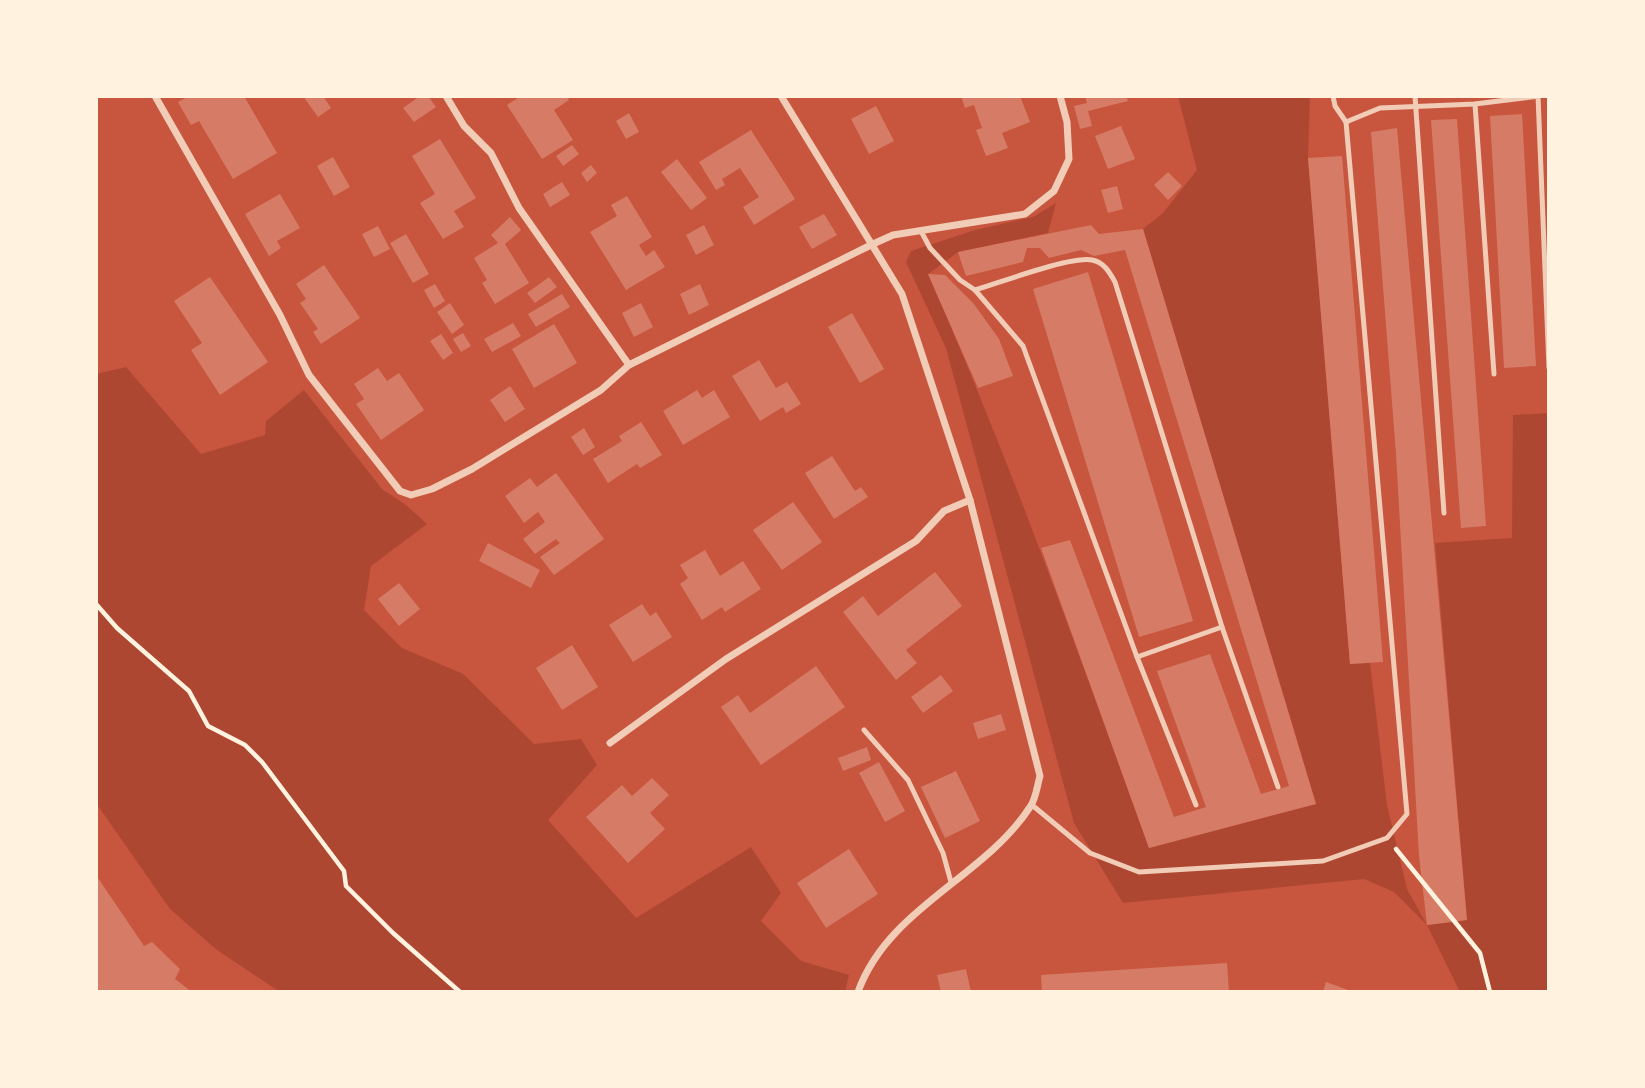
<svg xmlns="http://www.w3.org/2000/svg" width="1645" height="1088" font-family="'Fira Sans Condensed',sans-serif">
  <rect width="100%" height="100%" fill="#c8553d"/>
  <!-- green -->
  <g fill="#ae4732">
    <path d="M1178,96H1310L1308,158L1350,664L1370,663L1387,805L1407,889L1427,925L1467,920L1435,543L1512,538L1513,415L1549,413V992H1460L1427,925L1394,892L1364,879L1123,903L1074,823L946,348L906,262L911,251L975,230L1033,217L1056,203L1048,233L958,252L928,274C1011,462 1079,655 1149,848L1316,804L1143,229L1163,213L1197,170Z"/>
    <polygon points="126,367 201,454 265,435 266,421 304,390 382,489 406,505 427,524 371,566 364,610 402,648 463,674 534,744 581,739 597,765 548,820 636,918 751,847 781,893 761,921 801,961 849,975 845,992 280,992 217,950 170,909 96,803 96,374"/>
  </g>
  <!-- building -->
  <g fill="#d67c66">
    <polygon points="189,96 244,96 277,153 233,179 199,121 191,125 178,102"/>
    <polygon points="303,96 323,96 331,108 318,117"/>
    <polygon points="420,96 428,96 436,107 414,122 403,108"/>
    <polygon points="521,96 567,96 569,100 554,110 573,140 542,159 507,105"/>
    <polygon points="961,96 1020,96 1030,122 1002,133 1008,148 986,156 976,130 982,128 974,105 965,108"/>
    <polygon points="1085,96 1126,96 1128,101 1088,111 1092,126 1080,129 1074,106 1087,103"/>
    <polygon points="876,106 894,141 869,154 851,119"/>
    <polygon points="629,113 639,132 626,139 616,121"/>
    <polygon points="1522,114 1536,366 1504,368 1490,116"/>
    <polygon points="1457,119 1486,526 1461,528 1431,120"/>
    <polygon points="1121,126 1135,159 1108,169 1095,136"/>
    <polygon points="1397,128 1467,920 1427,925 1419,856 1396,454 1371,132"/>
    <polygon points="751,130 795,199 754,225 743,207 759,197 740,168 722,179 725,185 716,190 699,162"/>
    <polygon points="440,139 476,198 454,211 464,227 443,239 420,203 435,194 412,156"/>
    <polygon points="572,145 579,154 563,166 556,156"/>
    <polygon points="1342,156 1383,662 1350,664 1308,158"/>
    <polygon points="333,157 350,187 334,196 317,166"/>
    <polygon points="677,159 707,198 691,210 661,172"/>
    <polygon points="591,165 597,173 587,182 581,173"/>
    <polygon points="1168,172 1182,186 1168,200 1154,185"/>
    <polygon points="562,182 570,195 550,207 543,194"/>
    <polygon points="1117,186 1123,209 1108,213 1101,190"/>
    <polygon points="280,194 300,228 277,241 281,248 269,256 245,214"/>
    <polygon points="627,196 652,237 639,245 646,256 654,250 665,267 626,290 590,232 617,216 611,205"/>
    <polygon points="824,214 837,235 812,249 799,227"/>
    <polygon points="510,217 521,230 505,244 529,283 495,304 482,283 487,280 474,258 498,243 491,235"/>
    <polygon points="704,225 714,245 696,255 686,235"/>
    <polygon points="1091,225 1099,234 1143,229 1316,804 1149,848 1041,548 1070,540 1174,817 1206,807 1157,671 1210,654 1261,794 1289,786 1125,250 1094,256 1081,250 1049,258 1040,248 1027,248 1023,262 966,276 958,252"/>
    <polygon points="378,226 390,249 374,257 362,234"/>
    <polygon points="406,234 429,274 413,283 390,243"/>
    <polygon points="324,265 360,318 321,344 313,332 318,329 300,303 306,299 296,284"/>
    <polygon points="1088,272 1193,621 1139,637 1033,289"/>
    <polygon points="928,274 945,275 974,304 999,339 1013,376 978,388"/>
    <polygon points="210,277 268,362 220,395 191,350 202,343 174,301"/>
    <polygon points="549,277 557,287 535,303 527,293"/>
    <polygon points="435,284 445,301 434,308 424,290"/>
    <polygon points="700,284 709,305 689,315 680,294"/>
    <polygon points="562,294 570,307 536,327 528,314"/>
    <polygon points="450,303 464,325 452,334 437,312"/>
    <polygon points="641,303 653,327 634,337 622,313"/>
    <polygon points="852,313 884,369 860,383 828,327"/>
    <polygon points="513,323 521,336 492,352 484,339"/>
    <polygon points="554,324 577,363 534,388 512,349"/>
    <polygon points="463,333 471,346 461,352 453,339"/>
    <polygon points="441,334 453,353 443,360 430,341"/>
    <polygon points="759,360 776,388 787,382 801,404 786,413 783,407 760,421 732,376"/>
    <polygon points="378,368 387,381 399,373 424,410 381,440 356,404 364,399 354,384"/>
    <polygon points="510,386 525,409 505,422 490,400"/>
    <polygon points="697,390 702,398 714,390 730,417 683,445 663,411"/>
    <polygon points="641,422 662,455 640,468 637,464 608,483 593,459 622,441 619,436"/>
    <polygon points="584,428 595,447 583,455 571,437"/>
    <polygon points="832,456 855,491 861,487 868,497 834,519 805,473"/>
    <polygon points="556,473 604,539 554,575 540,557 560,543 556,539 535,554 523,539 545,522 538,512 524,523 505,496 530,478 537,487"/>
    <polygon points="793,502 822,542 782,570 753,530"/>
    <polygon points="488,543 540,570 531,588 479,561"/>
    <polygon points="705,550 720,576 743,561 761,589 725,612 722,607 702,620 680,584 688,578 680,565"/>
    <polygon points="935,572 962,606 906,650 917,663 896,680 843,612 863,596 878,616"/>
    <polygon points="399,583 420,609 399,626 378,599"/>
    <polygon points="642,604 650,616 656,612 672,637 633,662 609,625"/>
    <polygon points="572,645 598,687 562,710 536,668"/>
    <polygon points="816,666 845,707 761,765 721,707 738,695 750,713"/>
    <polygon points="941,675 953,691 923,713 911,697"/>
    <polygon points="1001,714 1006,730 978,739 973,723"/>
    <polygon points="867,747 871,760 843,771 838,758"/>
    <polygon points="879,762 905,811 885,822 859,773"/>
    <polygon points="956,771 980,821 945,838 921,787"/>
    <polygon points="652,778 669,795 650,813 665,829 628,863 586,817 622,785 632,796"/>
    <polygon points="849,849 878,894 826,928 797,883"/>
    <polygon points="96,875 144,946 152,942 180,969 175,979 192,992 100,992 96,988"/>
    <polygon points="1227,963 1229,992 1042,992 1041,975"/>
    <polygon points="966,969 971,992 941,992 937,975"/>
    <polygon points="1326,982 1351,991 1351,992 1323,992"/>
  </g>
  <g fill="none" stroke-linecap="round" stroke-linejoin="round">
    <!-- path -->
    <g stroke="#fff3e0" stroke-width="4.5">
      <polyline points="96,604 117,628 189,691 208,726 245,745 262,762 344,871 346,886 393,933 460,992"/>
      <polyline points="1396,849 1480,953 1490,992"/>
    </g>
    <!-- service -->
    <g stroke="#f1ccb7" stroke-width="5">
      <polyline points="1333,96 1335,106 1346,122 1380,108 1475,104 1539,96"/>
      <polyline points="1415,96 1444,513"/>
      <polyline points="1538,96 1549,368"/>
      <polyline points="1475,104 1494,374"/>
      <polyline points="922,233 930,248 960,280 975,290 1023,346 1137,657 1196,805"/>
      <path d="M975,290C999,283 1070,256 1092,260C1104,262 1110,273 1115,282L1222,627L1278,787"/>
      <polyline points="1137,657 1222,627"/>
      <polyline points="864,730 908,780 943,853 951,882"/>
      <polyline points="1032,805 1090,853 1139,872 1323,861 1387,838 1407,814 1346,122"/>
    </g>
    <!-- minor -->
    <g stroke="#f1ccb7" stroke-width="7">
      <polyline points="155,96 280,315 309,375 400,491 411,495 432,489 472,469 601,390 629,365 873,244 893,235 1025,214 1054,191 1069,159 1067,122 1060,96"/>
      <polyline points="446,96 464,126 491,153 519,208 629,365"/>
      <path d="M781,96L902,294L970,500L1040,776C1037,786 1036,799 1030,807C984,878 888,908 858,992"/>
      <polyline points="610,743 726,659 916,541 944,511 970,500"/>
    </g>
  </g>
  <!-- border -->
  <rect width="1645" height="1088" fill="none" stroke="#fff3e0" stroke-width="196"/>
</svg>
